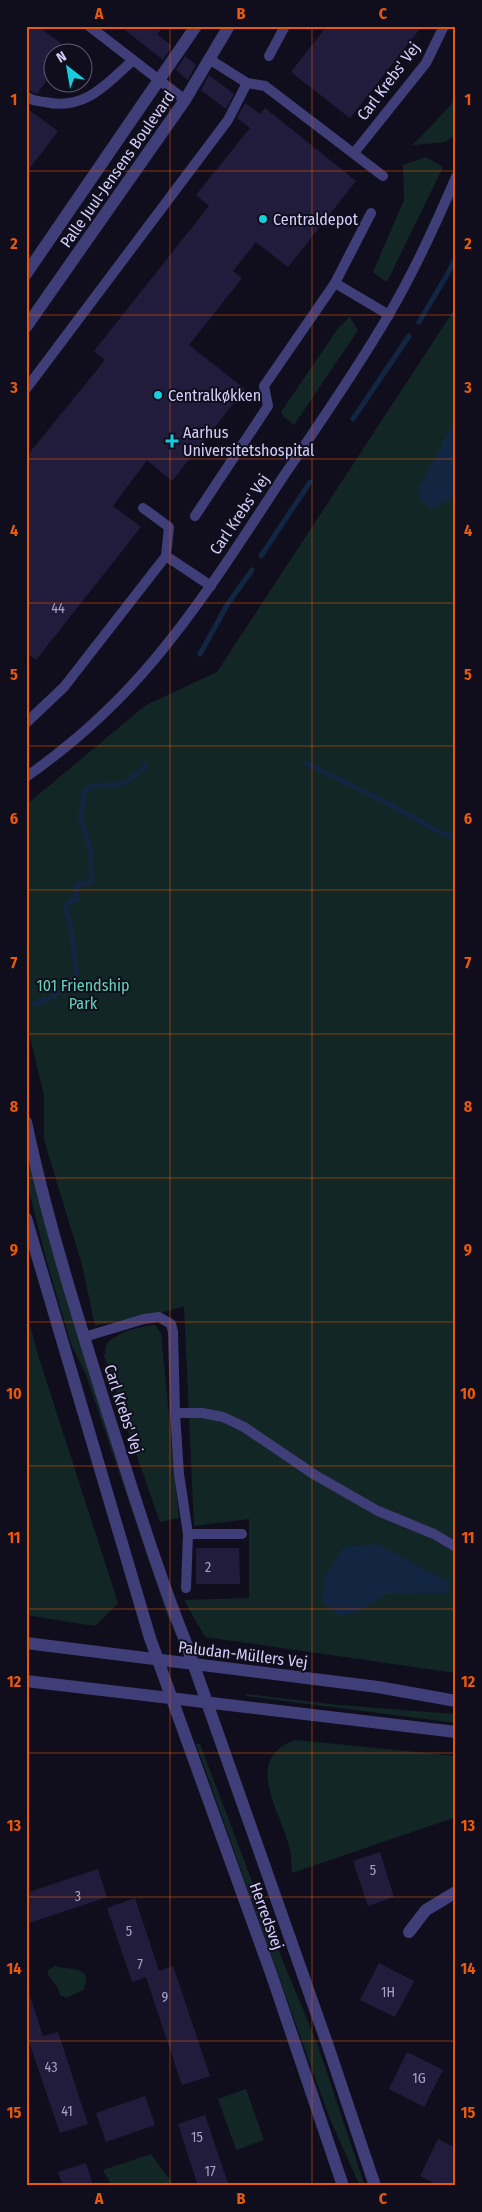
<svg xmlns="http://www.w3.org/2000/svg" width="482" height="2212" font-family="'Fira Sans Condensed',sans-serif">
  <rect width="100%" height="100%" fill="#100e1d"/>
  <!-- green -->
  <g fill="#122626">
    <polygon points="456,87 456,135 445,142 413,145 451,105"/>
    <polygon points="426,157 443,167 388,280 385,281 373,272 404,200 403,165"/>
    <polygon points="456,307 456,1673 205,1637 184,1600 249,1598 249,1519 194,1526 184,1306 168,1311 95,1326 82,1265 44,1140 44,1096 26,1020 26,805 146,705 217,672"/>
    <polygon points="350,317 358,330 294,425 284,417 281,412 339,327"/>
    <polygon points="26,1144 173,1625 169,1620 86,1375 71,1344 46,1259 26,1179"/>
    <polygon points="26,1310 38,1355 118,1603 95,1626 26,1615"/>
    <path d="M155,1325L161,1333L179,1518L160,1522L128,1431L114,1381L104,1356L107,1343C121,1331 137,1327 155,1325Z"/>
    <polygon points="246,1694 339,1705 456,1714 456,1723 246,1696"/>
    <path d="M296,1740L456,1756V1817L292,1873C291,1864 292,1854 289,1846C280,1811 242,1757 296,1740Z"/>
    <polygon points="196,1744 200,1744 273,1937 318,2046 365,2186 360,2186 329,2117"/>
    <path d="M55,1966C68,1971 95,1964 83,1990L66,1998L60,1995L58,1988L48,1975V1970Z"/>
    <polygon points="246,2089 264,2140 236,2150 218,2099"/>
    <polygon points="151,2154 174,2186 112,2186 103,2170"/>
  </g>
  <!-- water -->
  <g fill="#122642">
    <polygon points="456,418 456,485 451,499 431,509 420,498 418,490"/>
    <polygon points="377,1544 451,1583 447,1593 386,1594 361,1611 339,1616 322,1601 324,1578 343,1547"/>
  </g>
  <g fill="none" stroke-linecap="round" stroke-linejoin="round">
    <!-- stream -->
    <g stroke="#122642" stroke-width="5">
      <polyline points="419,322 447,275 456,257"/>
      <polyline points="353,419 409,336"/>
      <polyline points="261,556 310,482"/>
      <polyline points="200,654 227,605 252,570"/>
      <polyline points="306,763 387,803 445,835 456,835"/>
      <path d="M34,1004C50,999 68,989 77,974L70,922L65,907L71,901L77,899L76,887L81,883L89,884L92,879C90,870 92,863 91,854C88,840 83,828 80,815L84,804L83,793C94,779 110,789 124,783C131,780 140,770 146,765"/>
    </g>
  </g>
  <!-- building -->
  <g fill="#221c3c">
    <polygon points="26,26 38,26 72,52 52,52 52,73 37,94 26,89"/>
    <polygon points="120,26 164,26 157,34 172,46 163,60"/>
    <polygon points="327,26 422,26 350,118 291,72"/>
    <polygon points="185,56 196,65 188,80 176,70"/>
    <polygon points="209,75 234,94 226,109 201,90"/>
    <polygon points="245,103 260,114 265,108 356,181 288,267 256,242 233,271 242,278 189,345 245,389 172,481 147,460 113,506 141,527 36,660 26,653 26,457 105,360 94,351 209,206 196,195 250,128 237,118"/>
    <polygon points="26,108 58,131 26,173"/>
    <polygon points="196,1548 239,1548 240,1584 196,1584"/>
    <polygon points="380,1852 394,1897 368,1906 353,1861"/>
    <polygon points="98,1869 107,1897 26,1924 26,1893"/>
    <polygon points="135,1898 159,1971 173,1966 210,2076 182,2085 146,1977 132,1982 107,1908"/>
    <polygon points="379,1963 414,1981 395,2017 360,2000"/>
    <polygon points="26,1993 29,1993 43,2036 58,2032 88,2124 60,2133 29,2042 26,2043"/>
    <polygon points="407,2052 443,2070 424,2107 389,2089"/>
    <polygon points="145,2096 155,2125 106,2142 96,2113"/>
    <polygon points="205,2115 229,2186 198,2186 178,2124"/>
    <polygon points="438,2139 456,2148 456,2186 440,2186 420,2176"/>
    <polygon points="86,2163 93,2186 63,2186 58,2172"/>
  </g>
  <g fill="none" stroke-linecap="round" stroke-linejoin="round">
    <!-- service -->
    <g stroke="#3f3e78" stroke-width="10">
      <polyline points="89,26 185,100"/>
      <polyline points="269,56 285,26"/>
      <polyline points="209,59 247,83 265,86 383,176"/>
      <path d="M26,96C32,101 38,101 45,102C85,111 107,84 133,60"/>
      <polyline points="354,153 426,63 444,26"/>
      <polyline points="335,283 389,315"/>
      <polyline points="26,389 228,120 247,83"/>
      <polyline points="143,508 169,527 166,556 211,586"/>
      <polyline points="195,516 268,406 264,386 335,283 371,213"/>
      <polyline points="26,723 64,687 166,556"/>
      <path d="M26,777C73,744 118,703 154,660C202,603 242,539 283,477C319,424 356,371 388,316C414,272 436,224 456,177"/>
      <polyline points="84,1337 144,1319 159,1317 171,1324 173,1332 175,1413 179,1474 188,1534 186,1588"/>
      <polyline points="175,1413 202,1413 223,1417 244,1427 315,1475 378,1511 434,1534 456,1547"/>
      <polyline points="188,1534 242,1534"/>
    </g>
    <!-- minor -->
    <polyline stroke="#3f3e78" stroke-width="12" points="409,1932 426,1910 456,1892"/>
    <!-- tertiary -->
    <g stroke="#3f3e78" stroke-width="12">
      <polyline points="26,274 196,26"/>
      <polyline points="26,327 185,100 229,26"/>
      <path d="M26,1122C47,1221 78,1318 108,1414C133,1491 156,1568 186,1643L329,2049L375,2186"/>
      <polyline points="26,1218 150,1638 272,1976 343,2186"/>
      <polyline points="26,1643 378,1687 456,1701"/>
      <polyline points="26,1681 456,1732"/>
    </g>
  </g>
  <!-- grid -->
  <path fill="none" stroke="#e8590c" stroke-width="1" stroke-opacity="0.55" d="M170,26V2186M312,26V2186M26,171H456M26,315H456M26,459H456M26,603H456M26,746H456M26,890H456M26,1034H456M26,1178H456M26,1322H456M26,1466H456M26,1609H456M26,1753H456M26,1897H456M26,2041H456"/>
  <!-- markers -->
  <g fill="#17ccde" stroke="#100e1d" stroke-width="2">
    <circle cx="263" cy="219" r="5"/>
    <circle cx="158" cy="395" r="5"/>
    <path d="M169.5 433.5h5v5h5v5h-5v5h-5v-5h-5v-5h5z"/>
  </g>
  <g text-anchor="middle" stroke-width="4" stroke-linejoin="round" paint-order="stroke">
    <!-- number labels -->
    <g font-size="14" fill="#a8a2ca">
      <text x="58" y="613">44</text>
      <text x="208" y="1572">2</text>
      <text x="373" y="1875">5</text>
      <text x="78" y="1901">3</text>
      <text x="129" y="1936">5</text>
      <text x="140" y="1969">7</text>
      <text x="388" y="1997">1H</text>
      <text x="165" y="2002">9</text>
      <text x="51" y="2072">43</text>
      <text x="419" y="2083">1G</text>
      <text x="67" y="2116">41</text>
      <text x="197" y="2142">15</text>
      <text x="210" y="2176">17</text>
    </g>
    <!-- street labels -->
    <g font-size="16" fill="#d4cffa" stroke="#100e1d">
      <text transform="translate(388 81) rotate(-53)" y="6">Carl Krebs' Vej</text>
      <text transform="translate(117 169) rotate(-55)" y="6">Palle Juul-Jensens Boulevard</text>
      <text transform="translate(239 514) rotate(-56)" y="6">Carl Krebs' Vej</text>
      <text transform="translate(124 1409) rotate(72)" y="6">Carl Krebs' Vej</text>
      <text transform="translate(243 1654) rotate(7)" y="6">Paludan-Müllers Vej</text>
      <text transform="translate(267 1916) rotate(70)" y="6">Herredsvej</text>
    </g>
    <!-- poi labels -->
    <g font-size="16" fill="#d4cffa" stroke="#100e1d" text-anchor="start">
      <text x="273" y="225">Centraldepot</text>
      <text x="168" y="401">Centralkøkken</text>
      <text x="183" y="438">Aarhus<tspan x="183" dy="18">Universitetshospital</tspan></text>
    </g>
    <!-- park labels -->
    <g font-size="16" fill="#63d2b5" stroke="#100e1d">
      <text x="83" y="991">101 Friendship<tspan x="83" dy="18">Park</tspan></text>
    </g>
  </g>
  <!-- border -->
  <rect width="482" height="2212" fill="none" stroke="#100e1d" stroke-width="55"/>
  <!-- north arrow -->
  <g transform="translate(68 68) rotate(329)"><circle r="24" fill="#100e1d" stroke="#5e5b75"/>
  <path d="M0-4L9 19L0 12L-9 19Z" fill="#17ccde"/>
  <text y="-8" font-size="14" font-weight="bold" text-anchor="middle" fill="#d4cffa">N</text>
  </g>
  <rect x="28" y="28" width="426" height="2156" fill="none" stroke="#e8590c" stroke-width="2"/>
  <g font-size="16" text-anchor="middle" font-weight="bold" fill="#e8590c">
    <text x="99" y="19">A</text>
    <text x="241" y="19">B</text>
    <text x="383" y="19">C</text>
    <text x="14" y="105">1</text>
    <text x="468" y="105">1</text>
    <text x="14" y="249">2</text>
    <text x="468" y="249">2</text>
    <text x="14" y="393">3</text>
    <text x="468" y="393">3</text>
    <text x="14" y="536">4</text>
    <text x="468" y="536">4</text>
    <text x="14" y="680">5</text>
    <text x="468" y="680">5</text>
    <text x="14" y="824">6</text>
    <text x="468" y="824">6</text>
    <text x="14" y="968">7</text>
    <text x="468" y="968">7</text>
    <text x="14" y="1112">8</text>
    <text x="468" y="1112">8</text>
    <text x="14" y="1255">9</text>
    <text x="468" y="1255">9</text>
    <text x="14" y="1399">10</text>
    <text x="468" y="1399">10</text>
    <text x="14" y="1543">11</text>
    <text x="468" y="1543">11</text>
    <text x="14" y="1687">12</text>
    <text x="468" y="1687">12</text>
    <text x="14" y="1831">13</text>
    <text x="468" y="1831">13</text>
    <text x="14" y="1974">14</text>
    <text x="468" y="1974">14</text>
    <text x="14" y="2118">15</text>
    <text x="468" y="2118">15</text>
    <text x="99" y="2204">A</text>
    <text x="241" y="2204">B</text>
    <text x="383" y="2204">C</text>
  </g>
</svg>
